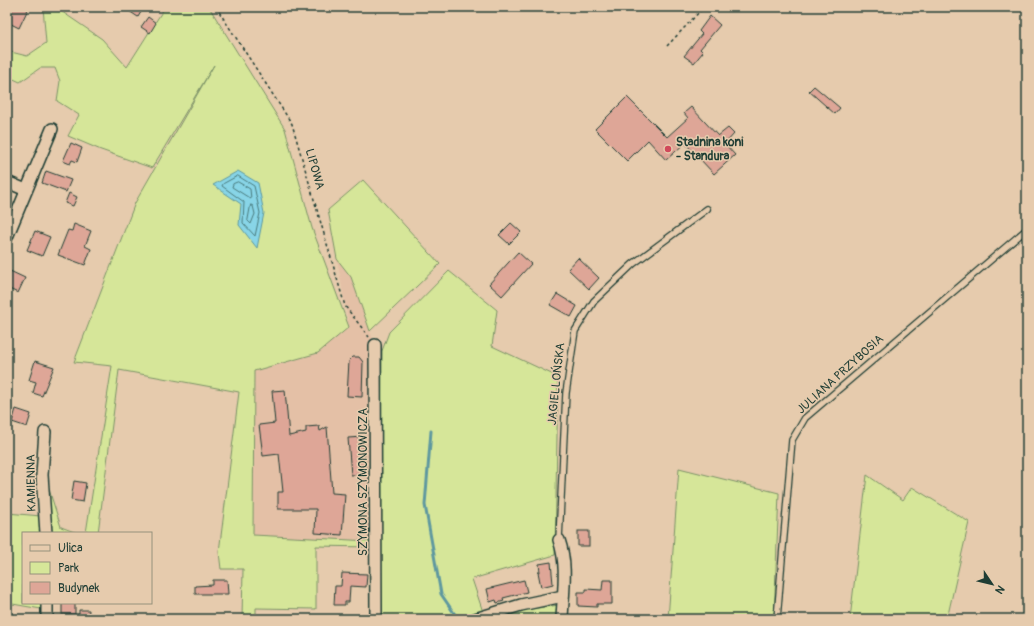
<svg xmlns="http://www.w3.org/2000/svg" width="1034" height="626" font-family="Pangolin,sans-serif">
  <rect width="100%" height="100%" fill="#e6cbad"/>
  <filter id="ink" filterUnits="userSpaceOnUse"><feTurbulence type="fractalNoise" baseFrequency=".025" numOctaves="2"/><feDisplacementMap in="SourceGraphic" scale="8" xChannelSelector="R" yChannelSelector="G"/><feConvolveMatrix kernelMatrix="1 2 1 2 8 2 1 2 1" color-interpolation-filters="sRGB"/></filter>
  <g filter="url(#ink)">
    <!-- built -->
    <polygon fill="#e4c0a6" points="337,259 351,277 375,345 376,541 253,535 254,371 318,353 349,327"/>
    <!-- green -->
    <g fill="#d6e699" stroke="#7a9266">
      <polygon points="43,7 55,7 102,39 127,67 165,7 209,7 285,129 312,228 349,327 318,353 254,371 253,535 371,541 369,547 316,546 316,609 256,608 256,619 242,619 243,569 221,569 219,552 239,392 119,370 98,533 86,533 112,366 74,362 135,203 214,65 152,168 101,150 68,136 79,115 57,101 60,81 55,68 40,68 20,82 7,76 7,51 27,56 46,43"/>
      <polygon points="363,180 440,264 370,331 351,277 337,259 328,210"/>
      <polygon points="449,271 497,310 492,346 558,377 555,555 472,579 483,612 466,619 379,619 382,351 389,332"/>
      <polygon points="679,468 779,493 774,619 668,619"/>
      <polygon points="867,475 903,500 912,487 969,522 947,619 850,619"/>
      <polygon points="45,477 61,527 77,533 23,533 23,603 41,603 41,609 7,603 7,513 41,516"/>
      <polygon points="559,605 558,619 494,619 523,610"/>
    </g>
    <!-- water -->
    <polygon fill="#88d5e7" stroke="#5e989f" points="238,171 258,183 264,213 257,248 239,225 241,204 213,185"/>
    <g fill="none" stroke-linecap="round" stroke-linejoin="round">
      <!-- shore -->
      <g stroke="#497a7c" stroke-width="1">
        <polygon points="238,176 254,186 260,213 255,236 243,223 244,202 222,186 223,184"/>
        <polygon points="238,182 250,189 251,199 232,187 233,184"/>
        <polygon points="251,205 253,206 255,214 251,224 248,221"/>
      </g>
      <!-- stream -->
      <polyline stroke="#5e989f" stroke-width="3" points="431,431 425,505 441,594 458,619"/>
    </g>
    <!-- building -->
    <g fill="#dea697" stroke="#1f3d34">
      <polygon points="7,7 29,7 19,28 7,22"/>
      <polygon points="123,7 144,7 138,17"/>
      <polygon points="710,16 720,25 700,49 703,52 694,63 684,56 702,34 699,31"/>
      <polygon points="148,17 156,23 150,33 141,27"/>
      <polygon points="814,86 840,108 835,114 809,91"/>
      <polygon points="627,97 667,137 688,118 684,113 691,107 718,136 728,128 734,134 725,144 735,155 714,174 685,143 666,160 648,140 627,161 595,129"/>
      <polygon points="71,143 82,148 77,162 72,160 70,164 63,161"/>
      <polygon points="46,171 71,180 66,192 42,183"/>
      <polygon points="69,193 77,197 73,206 65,203"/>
      <polygon points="511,223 521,232 509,244 499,235"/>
      <polygon points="74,224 91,231 85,246 91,249 85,265 58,255 68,230 72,231"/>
      <polygon points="35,231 50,237 42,256 27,250"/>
      <polygon points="518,252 531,264 502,296 489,284"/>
      <polygon points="578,258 599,278 589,289 568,269"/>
      <polygon points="10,271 25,278 18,293 7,288 7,278"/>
      <polygon points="557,294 577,306 571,317 550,305"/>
      <polygon points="353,357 359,357 363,362 362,397 347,396 349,361"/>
      <polygon points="35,361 54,367 42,396 33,393 36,382 29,380"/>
      <polygon points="285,390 289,436 306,432 306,427 319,426 320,431 327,427 332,493 345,494 342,535 315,533 316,509 278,509 278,492 283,492 279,454 263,456 259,425 275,423 272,391"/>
      <polygon points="16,409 31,414 27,427 12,422"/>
      <polygon points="363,437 366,474 351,475 348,438"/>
      <polygon points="74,481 86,483 83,502 71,500"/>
      <rect x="578" y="531" width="11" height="15"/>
      <polygon points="551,562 553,584 541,587 538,572 540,572 539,564"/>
      <polygon points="342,573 367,574 366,587 350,586 349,602 345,602 345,605 334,605 335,586 341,586"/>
      <polygon points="213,580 227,580 228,594 195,594 195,586 213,585"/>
      <polygon points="524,580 527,592 503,598 504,601 497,603 496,600 490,602 487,589"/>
      <polygon points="603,580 612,580 612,604 597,604 597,607 578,606 578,592 586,592 586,589 602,590"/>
      <rect x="62" y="603" width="13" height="11"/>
      <polygon points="79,610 89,610 88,619 79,618"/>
    </g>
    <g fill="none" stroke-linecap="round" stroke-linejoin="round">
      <!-- lane casing -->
      <g stroke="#1f3d34" stroke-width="8">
        <g id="lane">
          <polyline points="559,540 566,393 575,331 594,301 633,264 707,209"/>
          <polyline points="777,619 792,440 805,418 1027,229"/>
        </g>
      </g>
      <!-- street casing -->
      <g stroke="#1f3d34" stroke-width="14">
        <g id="street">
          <polyline points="7,182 26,190"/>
          <polyline points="7,237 52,129"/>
          <polyline points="375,345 376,619"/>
          <polyline points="45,432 42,475 46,533"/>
          <path d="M559,540C568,566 563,592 562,619"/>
          <polyline points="47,619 47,603"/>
          <polyline points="475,619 521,605 563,596"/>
        </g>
      </g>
      <!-- path -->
      <g stroke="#1f3d34" stroke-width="1.5" stroke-dasharray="3 3" stroke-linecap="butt">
        <polyline points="216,7 292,124 345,306 369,337"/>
        <polyline points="667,46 704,7"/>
      </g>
      <!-- lane -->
      <use href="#lane" stroke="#e6cbad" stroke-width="5.5"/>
      <!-- street -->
      <use href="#street" stroke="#e6cbad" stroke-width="11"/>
    </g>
  </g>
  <!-- markers -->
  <circle fill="#d1495b" stroke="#e6cbad" stroke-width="1.5" cx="668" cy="149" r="4"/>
  <g text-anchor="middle" stroke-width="3" stroke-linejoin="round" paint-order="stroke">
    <!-- poi labels -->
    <g font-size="12" font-weight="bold" fill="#1f3d34" stroke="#e6cbad" text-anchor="start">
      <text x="676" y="146">Stadnina koni<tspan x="676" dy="14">- Standura</tspan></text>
    </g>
    <!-- street labels -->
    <g font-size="12" fill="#1f3d34" stroke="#e6cbad">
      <text transform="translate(315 169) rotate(74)" y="4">LIPOWA</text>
      <text transform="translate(840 374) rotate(-42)" y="4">JULIANA PRZYBOSIA</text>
      <text transform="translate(556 384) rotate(-84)" y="4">JAGIELLOŃSKA</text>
      <text transform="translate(363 482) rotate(-90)" y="4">SZYMONA SZYMONOWICZA</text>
      <text transform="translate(31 483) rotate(-91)" y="4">KAMIENNA</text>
    </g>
  </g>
  <!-- margin -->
  <rect width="1034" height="626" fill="none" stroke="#e6cbad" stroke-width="24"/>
  <rect x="12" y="12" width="1010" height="602" fill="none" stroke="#1f3d34" stroke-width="1.5" filter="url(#ink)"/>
  <!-- legend -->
  <rect x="22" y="532" width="130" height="72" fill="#e6cbad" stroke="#96927d"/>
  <rect x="30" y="545" width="20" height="6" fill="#e6cbad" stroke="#96927d"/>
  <text x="58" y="552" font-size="12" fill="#1f3d34">Ulica</text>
  <rect x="30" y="562" width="20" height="12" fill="#d6e699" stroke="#96927d"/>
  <text x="58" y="572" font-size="12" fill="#1f3d34">Park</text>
  <rect x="30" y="582" width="20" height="12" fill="#dea697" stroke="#96927d"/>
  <text x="58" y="592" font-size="12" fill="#1f3d34">Budynek</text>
  <!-- north arrow -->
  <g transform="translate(992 584) rotate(125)" stroke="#e6cbad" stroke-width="3" paint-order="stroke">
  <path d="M0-3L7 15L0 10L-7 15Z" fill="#1f3d34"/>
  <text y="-6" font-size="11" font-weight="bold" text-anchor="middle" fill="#1f3d34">N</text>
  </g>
</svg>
